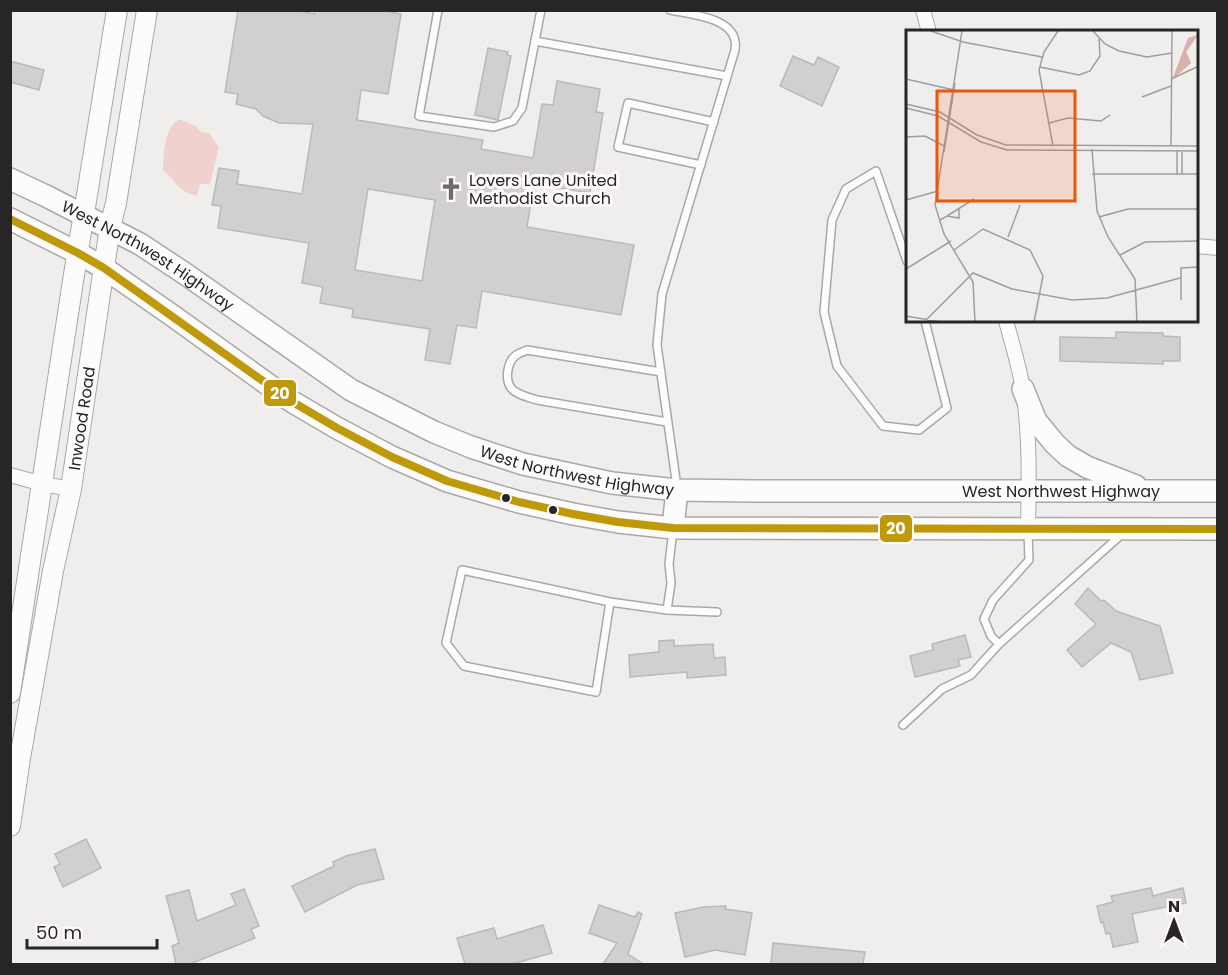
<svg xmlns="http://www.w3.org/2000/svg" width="1228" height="975" font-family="Poppins,sans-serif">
  <rect width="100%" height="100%" fill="#f0eeed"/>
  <!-- green -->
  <path fill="#f1d1cd" d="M179,119L196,126L201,132L209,133L219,147L210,184H200L197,196C190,194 184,192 178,186C172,180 171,175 163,171C164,153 163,130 179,119Z"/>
  <!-- building -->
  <g fill="#d1cfcf" stroke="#bab8b8" stroke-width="1.5" fill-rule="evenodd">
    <path d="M238,10H295L314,14V10H382L401,14L388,94L361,90L357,120L483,140L481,149L533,158L542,104L553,105L557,81L600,89L596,112L603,113L590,193L534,184L527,227L634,245L621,315L482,291L476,328L457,325L450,364L425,360L430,329L352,317L353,309L320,303L323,287L302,283L309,243L218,228L221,206L212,205L219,168L239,171L237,184L302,194L313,124L279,123L263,116L256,109L236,104L238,94L225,92ZM368,189L435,200L422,281L355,270Z"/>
    <polygon points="488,48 508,52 507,55 511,56 498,120 475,115"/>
    <polygon points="793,56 814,65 818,57 839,67 822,106 780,86"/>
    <polygon points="10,61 44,70 39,90 10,82"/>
    <polygon points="1116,332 1163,333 1163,336 1180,337 1180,361 1163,361 1163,364 1060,361 1060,337 1116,338"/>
    <polygon points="1088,588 1101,601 1104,600 1116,611 1160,626 1173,673 1140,680 1131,652 1111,643 1082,667 1067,650 1096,624 1075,604"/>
    <polygon points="965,635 971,657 958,660 960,666 915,677 910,656 933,650 932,644"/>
    <polygon points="674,640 674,646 713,644 714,658 725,657 726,675 687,678 687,672 630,677 629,655 659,652 659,641"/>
    <polygon points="86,839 101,868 63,887 54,867 60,864 55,854"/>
    <polygon points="375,849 384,879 357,885 305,912 292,886 334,866 333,862 346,856"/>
    <polygon points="1151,888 1153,896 1183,888 1186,903 1132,914 1138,942 1113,947 1110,933 1106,934 1103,922 1101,923 1097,906 1113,902 1111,896"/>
    <polygon points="244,889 259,926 251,929 255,938 190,964 176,964 172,946 179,943 166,896 189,890 197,921 236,905 231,894"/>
    <polygon points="599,905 635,917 638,912 642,914 628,954 643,964 603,964 617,943 589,933"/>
    <polygon points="726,906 725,909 752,913 745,955 715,950 685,957 675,913 703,907"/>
    <polygon points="543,925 552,953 512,964 465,964 457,938 494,928 497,939"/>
    <polygon points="773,943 865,952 863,964 771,964"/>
  </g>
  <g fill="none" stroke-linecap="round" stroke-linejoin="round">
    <!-- lane casing -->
    <g stroke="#aaa8a7" stroke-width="10">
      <g id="lane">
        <polyline points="438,10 419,116 494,127 513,121 522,108 541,10"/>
        <path d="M670,10C689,14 731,17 735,41C736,44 735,47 735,50L662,294L657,345L677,487"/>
        <polyline points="535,41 727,76"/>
        <polyline points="701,165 618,147 628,103 714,122"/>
        <polyline points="907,261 876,171 846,189 832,220 824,312 837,366 883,426 919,430 947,408 925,321"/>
        <path d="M661,372L527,350C524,352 521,352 518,354C508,359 504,378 511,388C517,395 528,397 537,400L667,422"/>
        <polyline points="1028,531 1029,560 993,600 984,619 991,636 999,644 1121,535"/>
        <polyline points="610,602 462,570 446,643 464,666 596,692 610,602 667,610 671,583 669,564 673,530"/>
        <polyline points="667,610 717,612"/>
        <polyline points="903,725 942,689 971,675 999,644"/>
      </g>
    </g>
    <!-- street casing -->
    <g stroke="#aaa8a7" stroke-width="16">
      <g id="street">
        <polyline points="923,10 929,32"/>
        <polyline points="1196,246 1218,248"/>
        <path d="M1006,321C1012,343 1019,366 1023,389C1030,435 1029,482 1028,529"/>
        <polyline points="10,475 43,484 71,489"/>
      </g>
    </g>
    <!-- secondary casing -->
    <g stroke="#aaa8a7" stroke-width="22">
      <g id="secondary">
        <polyline points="10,693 73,281 117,10"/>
        <path id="s1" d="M10,826L20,758L53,571L71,489L110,227L116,203L147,10"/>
      </g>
    </g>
    <!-- primary casing -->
    <g stroke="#aaa8a7" stroke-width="24">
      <g id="primary">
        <path id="s2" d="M10,179L46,196L140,244L184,273L351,390L434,432L471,447L523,464L612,483L677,490L754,491H1218"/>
        <polyline points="10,219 78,253 104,268 173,316 291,401 337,428 392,457 447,481 519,502 573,514 618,522 673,528 1218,529"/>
        <polyline points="1023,389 1036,421 1055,444 1068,456 1087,467 1136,486"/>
        <polyline points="673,528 677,490"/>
      </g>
    </g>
    <!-- lane -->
    <use href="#lane" stroke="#fdfcfc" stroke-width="7"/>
    <!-- street -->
    <use href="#street" stroke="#fdfcfc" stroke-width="14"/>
    <!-- secondary -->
    <use href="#secondary" stroke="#fdfcfc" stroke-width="20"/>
    <!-- primary -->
    <use href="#primary" stroke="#fdfcfc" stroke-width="21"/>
    <!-- bus-1 casing -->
    <g stroke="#fefafa" stroke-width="12">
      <polyline id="bus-1" points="10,219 78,253 104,268 291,401 337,428 392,457 447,481 519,502 573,514 618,522 673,528 1218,529"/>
    </g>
    <!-- bus-1 -->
    <use href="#bus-1" stroke="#be9a0b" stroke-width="8"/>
  </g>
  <!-- icons -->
  <defs>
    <g id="church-bare" transform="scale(1.8)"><path d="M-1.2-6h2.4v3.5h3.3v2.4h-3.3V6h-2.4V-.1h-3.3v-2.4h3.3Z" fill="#6d6b6b" stroke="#fefafa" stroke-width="2.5" paint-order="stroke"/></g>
  </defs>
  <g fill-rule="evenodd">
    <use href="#church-bare" x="451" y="189"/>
  </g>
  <!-- markers -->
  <g fill="#272525" stroke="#fefafa" stroke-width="2">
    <circle cx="506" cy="498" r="5"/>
    <circle cx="553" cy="510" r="5"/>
  </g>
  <g text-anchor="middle" stroke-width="6" stroke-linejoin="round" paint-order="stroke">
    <!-- poi labels -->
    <g font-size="16" fill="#272525" stroke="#fefafa" text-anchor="start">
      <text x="469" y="186">Lovers Lane United<tspan x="469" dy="18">Methodist Church</tspan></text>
    </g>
    <!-- street labels -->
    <g font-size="16" fill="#272525" stroke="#fefafa">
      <text dy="6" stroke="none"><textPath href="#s2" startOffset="158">West Northwest Highway</textPath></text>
      <text dy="6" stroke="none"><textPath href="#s1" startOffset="414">Inwood Road</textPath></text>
      <text dy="6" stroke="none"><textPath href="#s2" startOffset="644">West Northwest Highway</textPath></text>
      <text dy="6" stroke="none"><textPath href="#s2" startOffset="1130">West Northwest Highway</textPath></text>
    </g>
  </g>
  <!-- overview -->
  <g transform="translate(906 30)">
    <rect width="292" height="292" fill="#f0eeed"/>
    <path d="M292,5L280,22L285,33L266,50L282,8Z" fill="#dab0aa"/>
    <path fill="none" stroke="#a09e9d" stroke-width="1.5" d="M25,1L57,12L136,27M56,1L29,175L38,204L67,252L69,292M187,1L199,14L213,21L241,27L266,23M134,37L173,45L184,41L194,26L193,7M0,49L48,60M265,49L293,36M236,67L265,56M0,74L34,82L71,105L100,115L293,116M0,78L32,86L75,112L101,120L293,121M143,93L162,88L195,91L204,85M0,107L19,106L38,116M147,116L133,40L138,22L152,1M265,116L266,1M186,119L191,181L202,207L229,249L231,292M38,122L49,53M186,144H293M271,144V120M276,144V122M0,170L32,161M41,186L68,169M193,187L222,179H293M34,190L41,186L53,188V179M102,207L114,175M48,220L77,199L124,220L137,246L128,292M214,225L239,212L293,211M0,239L45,211M275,270V238L293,237M0,286L35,292M18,292L67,243L106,259L166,270L201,268L274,248"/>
    <path fill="#e8590c" fill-opacity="0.15" stroke="#e8590c" stroke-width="3" d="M31,61H169V171H31Z"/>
    <rect width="292" height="292" fill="none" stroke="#272525" stroke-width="3"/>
  </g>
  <g stroke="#fefafa" stroke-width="2">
    <rect x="263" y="379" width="34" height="28" rx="6" fill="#be9a0b"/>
    <rect x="879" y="514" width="34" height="29" rx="6" fill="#be9a0b"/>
  </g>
  <g font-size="16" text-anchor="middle" font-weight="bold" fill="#fff">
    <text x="280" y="399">20</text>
    <text x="896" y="534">20</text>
  </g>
  <!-- border -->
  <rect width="1228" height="975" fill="none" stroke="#272525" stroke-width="24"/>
  <!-- north arrow -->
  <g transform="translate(1174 921)" stroke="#fefafa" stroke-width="4.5" paint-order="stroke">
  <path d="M0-4.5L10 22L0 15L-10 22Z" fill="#272525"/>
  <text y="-9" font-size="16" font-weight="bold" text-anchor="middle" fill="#272525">N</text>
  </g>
  <!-- scale -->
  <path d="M27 939v9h130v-9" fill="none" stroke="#272525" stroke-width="3"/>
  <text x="36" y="939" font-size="18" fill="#272525" stroke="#fefafa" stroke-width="4.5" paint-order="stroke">50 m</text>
</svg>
